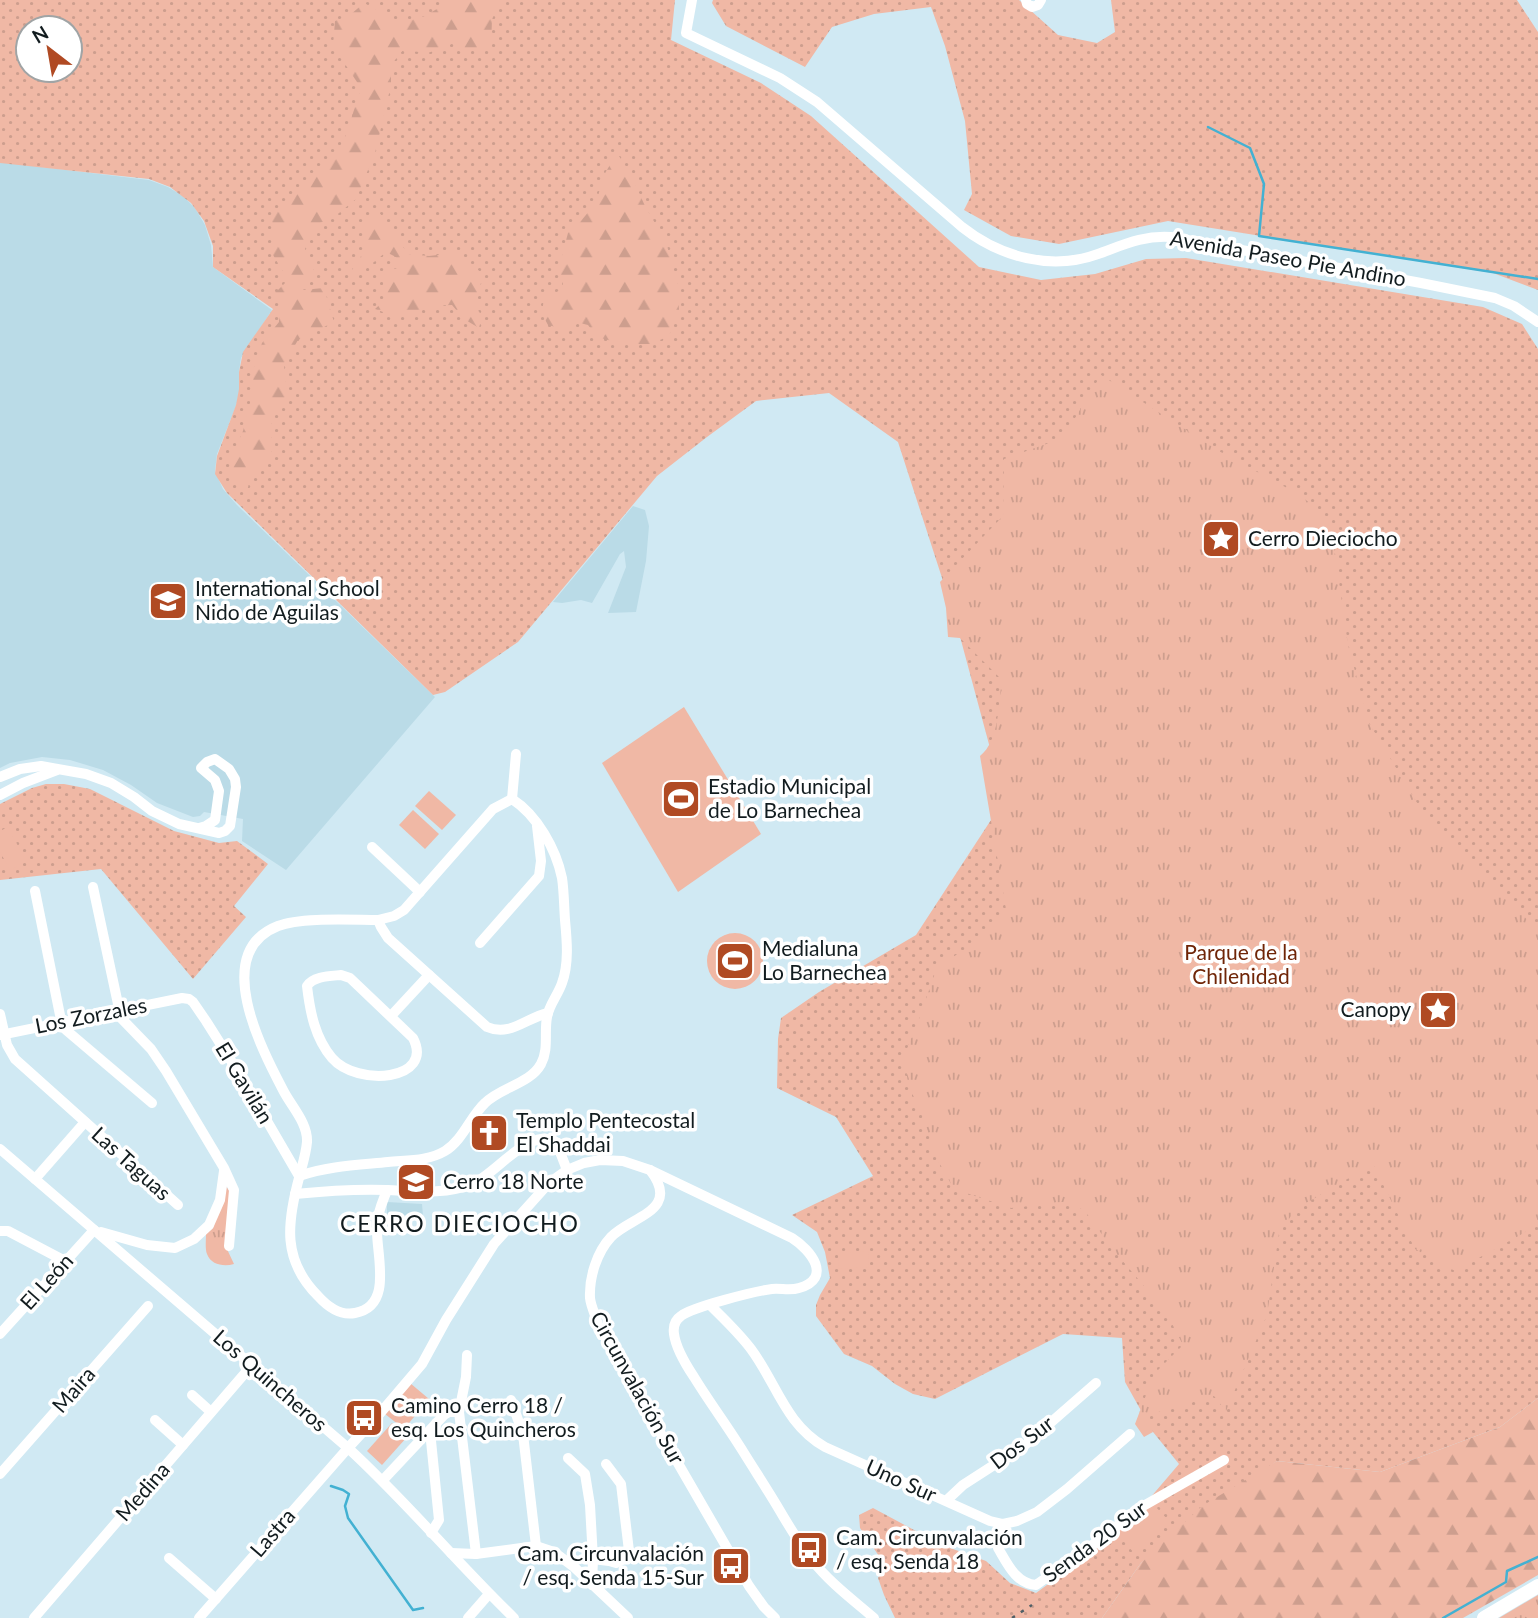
<svg xmlns="http://www.w3.org/2000/svg" width="1538" height="1618" font-family="Lato,sans-serif">
  <defs>
    <pattern id="grass-dots" width="8" height="8" patternUnits="userSpaceOnUse" patternTransform="scale(1.75)"><rect width="8" height="8" fill="#f0b8a5"/><path d="M2 2h.1M6 6h.1" fill="none" stroke="#cd9e8e" stroke-width="1.8" stroke-linecap="round"/></pattern>
    <pattern id="forest-firs" width="22" height="20" patternUnits="userSpaceOnUse" patternTransform="scale(1.75)"><rect width="22" height="20" fill="#f0b8a5"/><path d="M5 1l3.5 6h-7zM16 11l3.5 6h-7z" fill="#cd9e8e"/></pattern>
    <pattern id="park-tufts" width="24" height="20" patternUnits="userSpaceOnUse" patternTransform="scale(1.75)"><rect width="24" height="20" fill="#f0b8a5"/><path d="M3 7l-1-3M5 7V3M7 7l1-3M15 17l-1-3M17 17v-4M19 17l1-3" fill="none" stroke="#cd9e8e"/></pattern>
  </defs>
  <rect width="100%" height="100%" fill="#d0e9f3"/>
  <!-- built -->
  <g fill="#badbe7">
    <polygon points="0,162 149,180 168,187 183,196 195,208 205,225 211,245 213,267 272,310 241,358 239,372 240,388 236,406 217,454 215,471 223,489 237,505 435,697 286,870 242,841 243,819 204,812 200,816 193,817 157,803 131,785 103,770 70,760 42,757 10,763 0,768"/>
    <polygon points="633,506 645,510 649,526 646,561 636,612 608,613 626,567 624,551 620,554 592,603 581,600 562,603 553,602"/>
    <polygon points="387,1202 422,1204 423,1216 399,1215 399,1232 387,1233"/>
  </g>
  <!-- grass -->
  <g fill="url(#grass-dots)" fill-rule="evenodd">
    <path d="M0,0H675L671,40L761,83L811,116L979,267L1041,280L1095,274L1146,259L1186,258L1483,307L1522,324L1538,349V1398L1500,1427L1380,1472L1277,1461L1141,1563L1102,1618H895L884,1595L878,1578L885,1565L860,1528L859,1515L873,1508L942,1545L986,1561L1010,1583L1036,1593L1088,1555L1138,1512L1179,1464L1153,1432L1125,1382L1122,1338L1063,1334L935,1399L913,1394L895,1384L872,1366L844,1354L816,1316V1305L820,1295L830,1278L825,1252L817,1232L792,1215L873,1176L836,1117L777,1088L778,1039L781,1018L819,992L916,935L1004,800L955,618L898,442L829,393L756,401L707,437L657,476L518,642L445,692L433,695L227,493L215,474L217,456L236,405L239,389V372L243,352L273,309L213,267V246L204,221L191,203L170,187L149,179L0,163ZM28,28H70V70H28Z"/>
    <polygon points="713,0 1019,0 1058,35 1097,43 1115,32 1111,0 1517,0 1538,32 1538,290 1493,273 1168,221 1059,244 1011,236 964,210 972,194 965,121 945,46 931,7 874,14 832,27 805,67 726,26 712,3"/>
    <polygon points="46,784 64,784 90,789 174,831 219,843 237,841 268,864 234,906 246,917 193,979 101,869 0,880 0,804 32,788"/>
  </g>
  <!-- forest -->
  <g fill="url(#forest-firs)">
    <polygon points="452,0 502,0 492,19 491,47 467,50 454,43 428,53 403,50 391,65 391,85 375,153 356,199 333,218 317,224 305,249 313,263 313,279 302,290 324,288 334,322 298,340 284,364 287,401 271,416 271,455 250,478 247,492 230,480 230,460 243,431 252,395 254,367 262,343 279,322 279,300 274,294 288,280 273,255 272,216 302,184 330,165 346,135 361,88 333,46 335,21 350,15 364,3 402,23 425,16"/>
    <polygon points="617,153 630,173 645,206 666,242 678,286 679,310 669,336 651,344 623,344 597,337 588,325 580,323 564,329 548,325 542,314 544,297 564,289 559,267 568,233 580,222 596,203 604,175"/>
    <path d="M379,212L408,254L429,256L455,253C464,262 475,265 483,275L475,306L482,316L479,328L464,319L452,305C432,305 417,311 399,318L375,309L387,298L383,282L386,272L400,267L396,257L386,252L362,272L348,276L363,253L364,221Z"/>
    <polygon points="1538,1398 1538,1575 1463,1618 1102,1618 1141,1563 1202,1506 1277,1461 1380,1472 1500,1427"/>
  </g>
  <!-- park -->
  <g fill="url(#park-tufts)">
    <path d="M1101,375L1217,450L1298,494L1315,507L1332,532L1348,645L1369,723L1422,811L1538,931V1225L1455,1271L1415,1249L1373,1164L1296,1209L1279,1233L1267,1315L1226,1411L1214,1396L1148,1415L1153,1432L1144,1437L1135,1424L1154,1374L1183,1345L1166,1312L1115,1252L1084,1210L1063,1202L1011,1208L954,1189L937,1159L922,1115L917,1105L908,1083L904,1056L918,1022L937,967L983,938L1007,915L980,756C1000,740 998,704 1002,680L960,638L948,637L946,608L940,582L1003,516L1004,459L1063,438Z"/>
    <path d="M226,1186L230,1192L226,1247L234,1264C224,1267 211,1265 207,1254C205,1249 206,1240 206,1234L213,1228Z"/>
    <polygon points="1538,1595 1538,1618 1499,1618"/>
  </g>
  <!-- pitch -->
  <g fill="#f0b8a5">
    <polygon points="684,707 761,834 678,892 602,763"/>
    <polygon points="429,791 456,815 442,830 415,806"/>
    <polygon points="413,810 439,834 425,849 399,825"/>
    <polygon points="8,827 26,861 10,870 0,852 0,831"/>
    <circle cx="735" cy="961" r="28"/>
    <polygon points="868,1251 869,1267 839,1269 838,1254"/>
    <polygon points="410,1383 429,1399 404,1429 385,1414"/>
    <polygon points="392,1423 407,1437 382,1465 367,1451"/>
    <polygon points="1155,1506 1169,1521 1134,1553 1120,1537"/>
  </g>
  <g fill="none" stroke-linecap="round" stroke-linejoin="round">
    <!-- stream -->
    <g stroke="#43b1d2" stroke-width="2.5">
      <polyline points="1208,127 1250,148 1264,184 1259,236 1538,279"/>
      <polyline points="331,1486 343,1490 349,1494 345,1506 348,1518 413,1610 423,1608"/>
      <polyline points="1443,1618 1506,1582 1507,1571 1538,1557"/>
    </g>
    <!-- street -->
    <g stroke="#fff" stroke-width="10">
      <path d="M692,0L686,33L780,78L817,102L962,227C1000,257 1051,271 1098,254C1123,245 1144,235 1171,237L1421,283L1495,298L1514,306L1538,322"/>
      <polyline points="1026,0 1027,4 1032,7 1038,5 1041,0"/>
      <polyline points="0,777 20,769 41,766 86,774 111,783 134,797 152,811 179,824 219,833 225,831 230,826 236,787 235,779 229,769 215,759 207,762 201,768 215,780 219,791 215,820 206,826 199,828"/>
      <polyline points="0,795 23,783 57,770"/>
      <polyline points="512,799 516,754"/>
      <polyline points="372,847 420,892"/>
      <polyline points="93,887 121,1018 151,1049 166,1071 224,1168 234,1190 229,1246"/>
      <polyline points="35,891 62,1025 66,1030 152,1103"/>
      <path d="M378,920L381,927L388,938L487,1027C510,1037 526,1018 548,1013"/>
      <polyline points="480,943 539,876 541,861 537,826"/>
      <path d="M341,975L350,978L413,1038C435,1081 357,1087 332,1058C315,1038 310,1012 307,986C313,976 331,976 341,975Z"/>
      <polyline points="0,1014 7,1045 15,1059 178,1205"/>
      <polyline points="391,1016 429,975"/>
      <polyline points="0,1035 182,998 189,999 193,1002 206,1021 242,1078 299,1176"/>
      <path d="M0,1149L348,1448C406,1501 457,1563 514,1618"/>
      <path d="M650,1170C682,1211 631,1216 611,1237C597,1252 589,1277 590,1298C591,1307 596,1316 598,1325L749,1586L764,1607L775,1618"/>
      <path d="M299,1176C328,1166 358,1165 388,1162C408,1160 428,1161 445,1151C463,1140 470,1117 485,1103C501,1087 530,1084 541,1064C549,1049 544,1033 547,1017C549,1005 558,995 562,983C569,964 567,941 565,920C564,906 564,891 562,878C556,849 537,815 512,799"/>
      <polyline points="35,1179 85,1122"/>
      <path d="M387,1190C383,1201 377,1213 377,1225C375,1252 395,1306 355,1313C340,1316 327,1306 318,1296C282,1260 287,1223 299,1178C302,1166 306,1154 307,1142C308,1123 291,1106 283,1090C261,1048 211,952 278,926C301,917 352,920 378,920L394,916L404,910L493,809L512,799"/>
      <path d="M295,1194C325,1191 356,1189 387,1190C415,1191 444,1195 472,1184C497,1174 532,1122 559,1144L560,1152L567,1170"/>
      <polyline points="0,1231 8,1231 65,1261"/>
      <polyline points="101,1232 147,1245 175,1248 194,1239 209,1225 220,1200 224,1171"/>
      <path d="M710,1305C724,1319 739,1333 751,1349C777,1384 785,1424 825,1447L990,1521L1003,1524L1017,1521L1037,1512L1067,1489L1130,1434"/>
      <polyline points="0,1334 94,1230"/>
      <polyline points="467,1355 466,1377 459,1412 476,1554"/>
      <polyline points="192,1395 211,1412"/>
      <polyline points="511,1400 523,1434 536,1546"/>
      <polyline points="155,1420 183,1445"/>
      <polyline points="430,1431 439,1520 431,1533"/>
      <polyline points="568,1458 585,1474 590,1505 593,1559 592,1585"/>
      <polyline points="0,1474 148,1306"/>
      <polyline points="383,1480 444,1415 449,1412 459,1412"/>
      <polyline points="947,1500 963,1485 1025,1445 1096,1383"/>
      <path d="M1003,1524L998,1548C1007,1563 1016,1584 1036,1585L1102,1538L1138,1509L1224,1460"/>
      <polyline points="451,1553 476,1554 536,1546 554,1552 574,1567 628,1618"/>
      <polyline points="169,1558 216,1599"/>
      <polyline points="593,1559 609,1561 616,1563 624,1559 629,1551 621,1484 606,1464"/>
      <polyline points="34,1618 252,1365"/>
      <path d="M199,1618L348,1448L382,1411L422,1364L446,1320L494,1244L549,1183L567,1170L584,1163L600,1160L623,1161L650,1170L792,1238C811,1250 833,1278 799,1288C790,1291 781,1288 772,1289C756,1291 692,1307 681,1316C675,1320 673,1327 674,1334C676,1349 686,1365 694,1377C710,1403 728,1427 744,1453C757,1474 771,1495 783,1516C792,1531 801,1546 812,1560C829,1582 853,1600 874,1618"/>
      <polyline points="468,1618 489,1594"/>
    </g>
    <!-- secondary -->
    <polyline stroke="#fff" stroke-width="14" points="1484,1618 1538,1586"/>
    <!-- rail -->
    <polyline stroke="#516066" stroke-width="2.5" stroke-dasharray="3.5 7" stroke-linecap="butt" points="1012,1618 1032,1605"/>
  </g>
  <!-- icons -->
  <defs>
    <g id="sight-square" transform="scale(2.0125)"><rect x="-9" y="-9" width="18" height="18" rx="4" fill="#b04a23" stroke="#fff"/><path d="M0-6L1.8-2.2L6-1.7L2.9 1.2L3.7 5.4L0 3.3L-3.7 5.4L-2.9 1.2L-6-1.7L-1.8-2.2Z" fill="#fff"/></g>
    <g id="school-square" transform="scale(2.0125)"><rect x="-9" y="-9" width="18" height="18" rx="4" fill="#b04a23" stroke="#fff"/><path d="M0-5L7-2L0 1L-7-2ZM-4 1L0 2.5L4 1V4Q0 6-4 4Z" fill="#fff"/></g>
    <g id="stadium-square" transform="scale(2.0125)"><rect x="-9" y="-9" width="18" height="18" rx="4" fill="#b04a23" stroke="#fff"/><path d="M0-5a6.5 5 0 1 0 0 10a6.5 5 0 1 0 0-10ZM-3.5-1.8h7v3.6h-7Z" fill="#fff"/></g>
    <g id="church-square" transform="scale(2.0125)"><rect x="-9" y="-9" width="18" height="18" rx="4" fill="#b04a23" stroke="#fff"/><path d="M-1.2-6h2.4v3.5h3.3v2.4h-3.3V6h-2.4V-.1h-3.3v-2.4h3.3Z" fill="#fff"/></g>
    <g id="bus-square" transform="scale(2.0125)"><rect x="-9" y="-9" width="18" height="18" rx="4" fill="#b04a23" stroke="#fff"/><path d="M-5-6H5V4H4V6H2V4H-2V6H-4V4H-5ZM-3.5-4V0h7V-4ZM-3.5 1.2v1.5H-2V1.2ZM2 1.2v1.5H3.5V1.2Z" fill="#fff"/></g>
  </defs>
  <g fill-rule="evenodd">
    <use href="#sight-square" x="1221" y="539"/>
    <use href="#school-square" x="168" y="601"/>
    <use href="#stadium-square" x="681" y="799"/>
    <use href="#stadium-square" x="735" y="961"/>
    <use href="#sight-square" x="1438" y="1010"/>
    <use href="#church-square" x="489" y="1133"/>
    <use href="#school-square" x="416" y="1182"/>
    <use href="#bus-square" x="364" y="1418"/>
    <use href="#bus-square" x="809" y="1550"/>
    <use href="#bus-square" x="731" y="1566"/>
  </g>
  <g text-anchor="middle" stroke-width="7" stroke-linejoin="round" paint-order="stroke">
    <!-- street labels -->
    <g font-size="21" fill="#121c1f" stroke="#fff">
      <text transform="translate(1288 259) rotate(10)" y="7">Avenida Paseo Pie Andino</text>
      <text transform="translate(91 1016) rotate(-11)" y="7">Los Zorzales</text>
      <text transform="translate(244 1083) rotate(59)" y="7">El Gavilán</text>
      <text transform="translate(131 1164) rotate(42)" y="7">Las Taguas</text>
      <text transform="translate(47 1282) rotate(-48)" y="7">El León</text>
      <text transform="translate(270 1381) rotate(41)" y="7">Los Quincheros</text>
      <text transform="translate(637 1388) rotate(61)" y="7">Circunvalación Sur</text>
      <text transform="translate(74 1390) rotate(-49)" y="7">Maira</text>
      <text transform="translate(1022 1443) rotate(-37)" y="7">Dos Sur</text>
      <text transform="translate(901 1481) rotate(24)" y="7">Uno Sur</text>
      <text transform="translate(143 1492) rotate(-49)" y="7">Medina</text>
      <text transform="translate(273 1533) rotate(-49)" y="7">Lastra</text>
      <text transform="translate(1095 1542) rotate(-36)" y="7">Senda 20 Sur</text>
    </g>
    <!-- poi labels -->
    <g font-size="21" fill="#121c1f" stroke="#fff" text-anchor="start">
      <text x="1248" y="546">Cerro Dieciocho</text>
      <text x="195" y="596">International School<tspan x="195" dy="24">Nido de Aguilas</tspan></text>
      <text x="708" y="794">Estadio Municipal<tspan x="708" dy="24">de Lo Barnechea</tspan></text>
      <text x="762" y="956">Medialuna<tspan x="762" dy="24">Lo Barnechea</tspan></text>
      <text x="1411" y="1017" text-anchor="end">Canopy</text>
      <text x="516" y="1128">Templo Pentecostal<tspan x="516" dy="24">El Shaddai</tspan></text>
      <text x="443" y="1189">Cerro 18 Norte</text>
      <text x="391" y="1413">Camino Cerro 18 /<tspan x="391" dy="24">esq. Los Quincheros</tspan></text>
      <text x="836" y="1545">Cam. Circunvalación<tspan x="836" dy="24">/ esq. Senda 18</tspan></text>
      <text x="704" y="1561" text-anchor="end">Cam. Circunvalación<tspan x="704" dy="24">/ esq. Senda 15-Sur</tspan></text>
    </g>
    <!-- park labels -->
    <g font-size="21" fill="#6f2507" stroke="#fff">
      <text x="1241" y="960">Parque de la<tspan x="1241" dy="24">Chilenidad</tspan></text>
    </g>
    <!-- neighbourhood labels -->
    <g font-size="23" letter-spacing="2" fill="#121c1f" stroke="#fff">
      <text x="460" y="1232">CERRO DIECIOCHO</text>
    </g>
  </g>
  <!-- north arrow -->
  <g transform="translate(49 49) rotate(329)"><circle r="33" fill="#ffffff" stroke="#a0a4a5" stroke-width="2"/>
  <path d="M0-5L12 26L0 18L-12 26Z" fill="#b04a23"/>
  <text y="-10" font-size="19" font-weight="bold" text-anchor="middle" fill="#121c1f">N</text>
  </g>
</svg>
